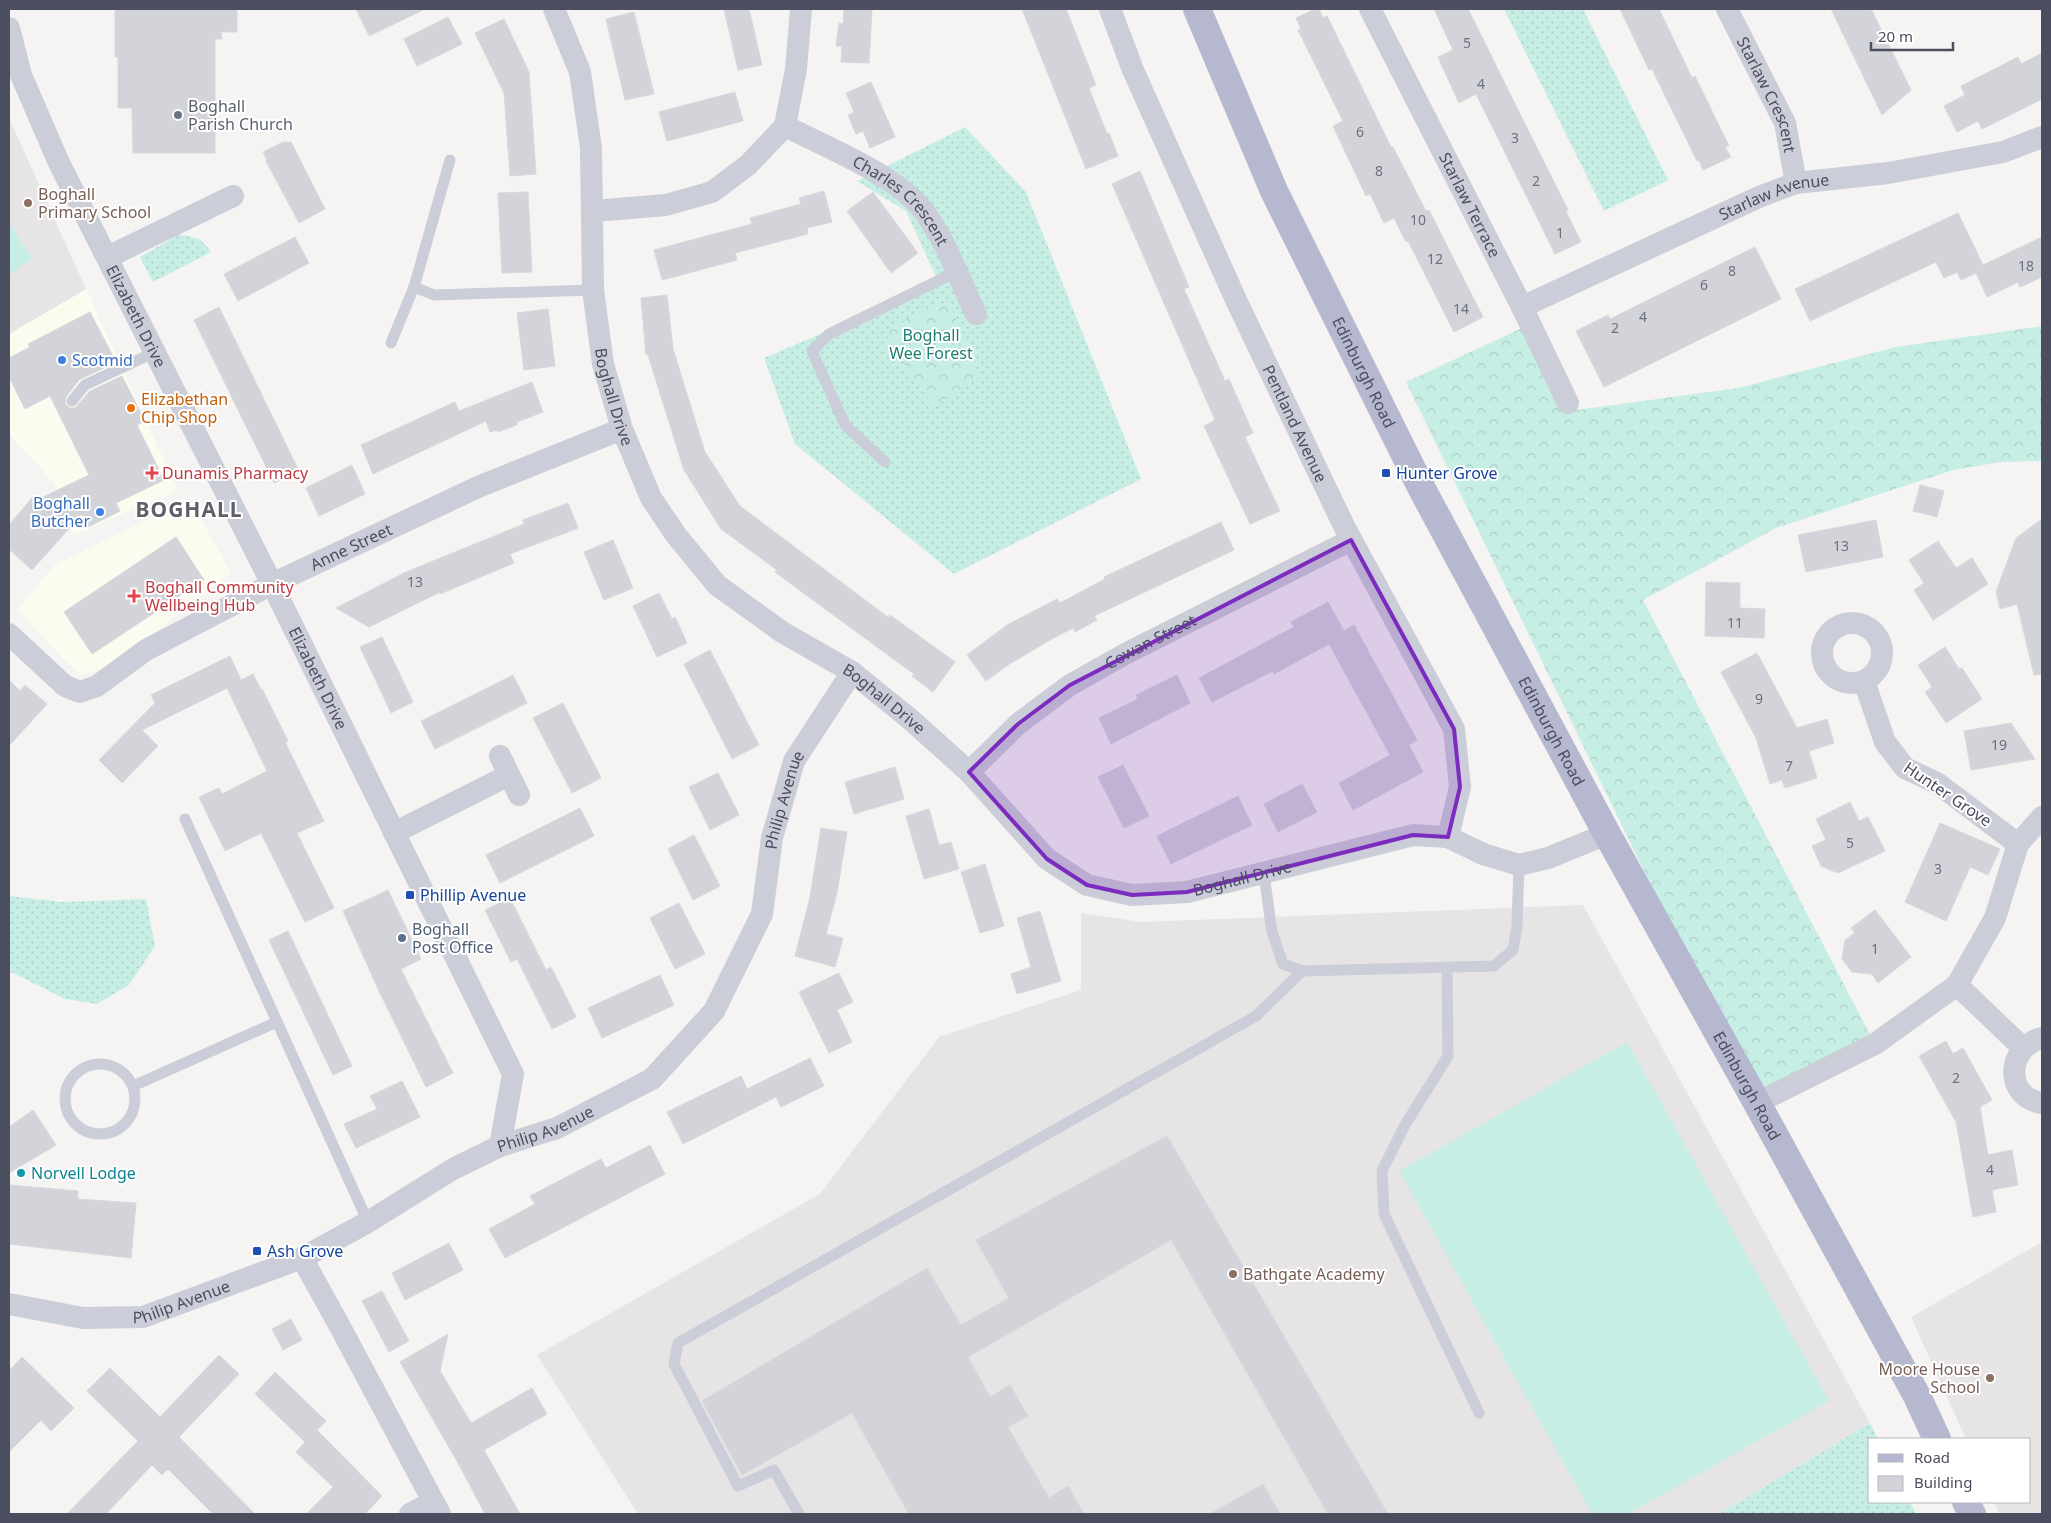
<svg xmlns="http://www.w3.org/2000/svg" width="2051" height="1523" font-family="'Noto Sans',sans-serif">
  <defs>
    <pattern id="grass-dots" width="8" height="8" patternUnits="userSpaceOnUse" patternTransform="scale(1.25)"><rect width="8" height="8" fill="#c6eee5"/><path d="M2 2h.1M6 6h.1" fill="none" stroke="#accec7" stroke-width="1.8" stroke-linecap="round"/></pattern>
    <pattern id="forest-crowns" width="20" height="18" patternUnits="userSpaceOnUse" patternTransform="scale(1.25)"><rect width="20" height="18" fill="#c6eee5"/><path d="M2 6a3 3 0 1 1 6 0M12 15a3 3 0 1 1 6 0" fill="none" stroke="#accec7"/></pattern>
  </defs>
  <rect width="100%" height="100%" fill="#f5f4f3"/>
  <!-- commercial -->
  <g fill="#fbfcf0">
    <polygon points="86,289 178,490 73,535 54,483 9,434 9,334"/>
    <polygon points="190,499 231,573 119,660 81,676 17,610 55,565"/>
  </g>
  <!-- education -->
  <g fill="#e6e4e4">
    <polygon points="9,118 86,289 9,334"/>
    <polygon points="1583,905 1870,1423 1719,1514 638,1514 537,1355 820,1194 939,1037 1081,990 1081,913 1141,922"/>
    <polygon points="2042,1242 2042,1514 1999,1514 1994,1502 2030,1502 2030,1439 1966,1439 1911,1317"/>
  </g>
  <!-- grass -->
  <g fill="url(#grass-dots)">
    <polygon points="1504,9 1583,9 1668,180 1604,211"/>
    <polygon points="965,127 1026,192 1141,479 954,574 795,444 764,358 939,283 906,211 857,181"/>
    <path d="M178,235C195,236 201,238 211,252L153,282L140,257Z"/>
    <polygon points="9,896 63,902 146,899 155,946 129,985 97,1004 65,999 9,971"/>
    <polygon points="1870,1423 1878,1439 1870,1439 1870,1502 1910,1502 1916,1514 1719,1514"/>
  </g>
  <!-- forest -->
  <g fill="url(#forest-crowns)">
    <polygon points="943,303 951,308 975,362 979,377 934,406 920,388 885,332 892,326"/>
    <polygon points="2042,326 2042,461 2001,462 1953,470 1776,528 1643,600 1875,1044 1757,1103 1406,382 1522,328 1562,412 1738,388 1896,347"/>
  </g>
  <!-- pitch -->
  <g fill="#c6eee5">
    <polygon points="9,223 32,259 9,274"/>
    <polygon points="1627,1042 1829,1401 1628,1514 1592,1514 1399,1171"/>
  </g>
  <!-- building -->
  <g fill="#d3d3da" stroke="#d8d7dd">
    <polygon points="115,9 237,9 237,32 221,32 222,39 215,39 215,153 133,153 132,108 118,108 118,57 115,57"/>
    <polygon points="356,9 425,9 369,36"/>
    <polygon points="724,9 749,9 762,65 738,70"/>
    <polygon points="844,9 872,9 869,63 841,62 842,46 836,46 839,23 843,24"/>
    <polygon points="1022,9 1066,9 1096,85 1089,88 1107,134 1109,133 1118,156 1086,169"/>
    <polygon points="1315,9 1319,9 1323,18 1327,16 1391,147 1393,147 1426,211 1429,210 1483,317 1454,332 1408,241 1406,242 1394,218 1384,223 1370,194 1366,196 1333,126 1343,121 1298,30 1301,29 1296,18"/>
    <polygon points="1434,9 1468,9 1568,210 1566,211 1581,242 1555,254 1476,94 1459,103 1438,57 1453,50"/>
    <polygon points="1620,9 1659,9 1692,78 1695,76 1729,146 1725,147 1731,157 1703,170 1699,160 1697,161 1652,69 1649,70"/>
    <polygon points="1831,9 1871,9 1911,90 1882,115"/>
    <polygon points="634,12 654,94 625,100 606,19"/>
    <polygon points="448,17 462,44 417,66 404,39"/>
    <polygon points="504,19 529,72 536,174 510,176 504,93 475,33"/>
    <polygon points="2042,53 2042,99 1982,129 1978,121 1957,132 1944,106 1965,95 1961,86 2018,57 2021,64"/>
    <polygon points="871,82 895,137 870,148 863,131 856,134 848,115 854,112 846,93"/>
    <polygon points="735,92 743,121 667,141 659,112"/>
    <polygon points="283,142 291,142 325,209 299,223 266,161 267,160 263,152"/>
    <polygon points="1140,171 1189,287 1184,289 1225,381 1229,379 1253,433 1245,437 1280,511 1250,524 1204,426 1215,420 1112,184"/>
    <polygon points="824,191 832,222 807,228 808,234 735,253 737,260 662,280 654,250 752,224 750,218 801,204 799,198"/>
    <polygon points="528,192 532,272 502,273 498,193"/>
    <polygon points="873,192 918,253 891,273 847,211"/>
    <polygon points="1958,213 1983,265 2042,237 2042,277 2020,287 2018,282 1987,297 1976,273 1961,280 1957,272 1944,278 1936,262 1810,321 1795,289"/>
    <polygon points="295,237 309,263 238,301 224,274"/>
    <polygon points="1755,247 1781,299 1604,387 1576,331 1608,315 1610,319"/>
    <polygon points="667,295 673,349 705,452 740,506 889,618 890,615 955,662 933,692 912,676 914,674 806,595 775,572 777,570 721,529 684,470 648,355 646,355 641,298"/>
    <polygon points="219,307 299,471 274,483 194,320"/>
    <polygon points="548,309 555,366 524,370 517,313"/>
    <polygon points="90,312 116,362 79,380 66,397 65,404 70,408 75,408 90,391 122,376 145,421 137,425 164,480 116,503 120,511 88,527 82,514 32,570 9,549 9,525 32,498 35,501 89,475 50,396 25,409 9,377 9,358 30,347 28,344"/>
    <polygon points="532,382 543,412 517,422 517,425 498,432 497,430 490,432 486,421 373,474 361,445 455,402 459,411"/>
    <polygon points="352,465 365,494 319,516 306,488"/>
    <polygon points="1920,485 1944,491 1937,517 1913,511"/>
    <polygon points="568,503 578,528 510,554 514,563 440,594 440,592 369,627 336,608 406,572 524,524 523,520"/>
    <polygon points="2042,519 2042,674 2034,675 2017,604 2000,609 1996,592 2016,538"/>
    <polygon points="1876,520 1883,557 1806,572 1798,535"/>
    <polygon points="1221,522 1234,550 1094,616 1097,620 1075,632 1073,628 1050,640 1008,665 986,681 967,655 1007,625 1057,599 1060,603 1105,579 1104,577"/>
    <polygon points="176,537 204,580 92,654 64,612"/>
    <polygon points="613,540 633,588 604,600 584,552"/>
    <polygon points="1938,541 1956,568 1972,558 1988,584 1933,620 1914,590 1924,583 1909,560"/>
    <polygon points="1706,582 1740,583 1740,608 1765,609 1764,638 1705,636"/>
    <polygon points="659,593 672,619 675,617 687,643 657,657 633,606"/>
    <polygon points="1328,602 1344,631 1354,625 1417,740 1409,745 1423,772 1353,810 1339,783 1390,755 1329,644 1274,674 1273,671 1212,702 1199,678 1294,627 1291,622"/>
    <polygon points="382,637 413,702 391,713 360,647"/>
    <polygon points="1945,647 1959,669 1962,668 1982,699 1946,723 1925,692 1932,687 1918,665"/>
    <polygon points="710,650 759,745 732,759 684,664"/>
    <polygon points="1757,653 1797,728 1827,719 1834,743 1809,751 1817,778 1785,788 1782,780 1770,784 1756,738 1721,672"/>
    <polygon points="230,656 241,680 253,674 261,690 262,689 288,741 285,742 324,821 297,833 334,908 305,922 261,833 225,851 199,797 219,788 222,794 267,771 227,688 142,730 158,746 122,783 99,760 155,703 151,695"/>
    <polygon points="513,675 527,703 435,749 421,721"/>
    <polygon points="1177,675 1190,703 1111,744 1099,718 1138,699 1136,695"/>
    <polygon points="9,680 20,691 25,685 47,704 9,746"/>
    <polygon points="563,703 601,778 572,793 533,718"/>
    <polygon points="2011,723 2035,759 1971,770 1964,731"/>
    <polygon points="1123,765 1149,816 1124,828 1098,777"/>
    <polygon points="895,767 904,799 854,814 845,782"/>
    <polygon points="718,773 739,815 710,830 689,787"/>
    <polygon points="1302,784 1317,812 1278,832 1264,804"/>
    <polygon points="1238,796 1252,825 1171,864 1157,836"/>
    <polygon points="1850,802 1859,821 1868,817 1885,851 1838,873 1821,866 1812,846 1826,840 1816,819"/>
    <polygon points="580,808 594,836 500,883 486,855"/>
    <polygon points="929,809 939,845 951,842 959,869 924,879 906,816"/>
    <polygon points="1940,823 2000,849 1988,875 1970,867 1946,921 1905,902"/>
    <polygon points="821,828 847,832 837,893 826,934 843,938 835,967 795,956 810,897"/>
    <polygon points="694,835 720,886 693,900 668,849"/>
    <polygon points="985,864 1004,926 980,933 961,872"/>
    <polygon points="388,890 421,959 401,969 453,1073 426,1087 379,991 343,911"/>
    <polygon points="510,898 546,970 551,967 576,1017 552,1029 517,959 511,962 485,910"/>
    <polygon points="679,903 705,954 675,969 650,918"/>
    <polygon points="1875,910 1911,957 1878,983 1872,974 1852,972 1842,959 1845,940 1855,933 1851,928"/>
    <polygon points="1040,911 1061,981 1017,994 1011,974 1031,967 1017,918"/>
    <polygon points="288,931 352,1066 333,1075 269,940"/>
    <polygon points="839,973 853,1002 837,1010 852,1042 829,1053 799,992"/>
    <polygon points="660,975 674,1005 602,1038 588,1008"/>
    <polygon points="1946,1041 1953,1054 1963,1048 1992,1100 1980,1107 1988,1155 2012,1150 2018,1185 1992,1190 1996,1212 1973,1217 1956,1122 1919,1056"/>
    <polygon points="810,1058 824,1086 781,1107 776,1097 683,1144 667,1112 741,1076 747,1089"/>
    <polygon points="402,1081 420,1117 356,1148 344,1124 377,1109 370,1096"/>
    <polygon points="33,1110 56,1145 9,1173 9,1127"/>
    <polygon points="1167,1136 1388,1514 1328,1514 1171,1240 968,1357 990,1397 1010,1385 1028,1416 1008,1427 1049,1498 1068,1486 1084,1514 909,1514 852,1413 742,1475 702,1401 927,1268 961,1325 1009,1298 976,1240"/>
    <polygon points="650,1145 665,1174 505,1258 489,1229 535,1204 530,1196 601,1159 606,1168"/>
    <polygon points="9,1185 78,1191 78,1199 136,1203 131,1258 9,1244"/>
    <polygon points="449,1243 463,1270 405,1300 392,1273"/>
    <polygon points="382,1291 409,1341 389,1352 362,1301"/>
    <polygon points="291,1319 302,1340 283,1350 272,1329"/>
    <polygon points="448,1334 440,1371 471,1423 532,1388 547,1414 484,1450 520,1514 485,1514 458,1463 400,1362"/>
    <polygon points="219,1355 239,1374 179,1437 255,1514 213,1514 168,1469 162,1475 152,1465 106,1514 67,1514 138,1441 87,1391 110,1368 160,1417"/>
    <polygon points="22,1357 74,1408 51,1431 41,1420 9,1452 9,1371"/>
    <polygon points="275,1372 326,1421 317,1430 382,1496 365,1514 306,1514 333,1487 296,1452 305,1442 255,1394"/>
    <polygon points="1263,1484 1280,1514 1210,1514"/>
  </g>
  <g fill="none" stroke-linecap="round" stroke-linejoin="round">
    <!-- lane -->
    <g stroke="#cbcdd8" stroke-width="11">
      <polyline points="450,160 414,287 434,295 593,290"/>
      <polyline points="391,343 414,287"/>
      <polyline points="72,401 85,385 155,352"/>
      <polyline points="885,462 845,425 812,351 829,334 956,272"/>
      <polyline points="185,819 368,1222"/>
      <polyline points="1264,874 1272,932 1283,964 1302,971 1494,966 1513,950 1517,926 1519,865"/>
      <polyline points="1447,967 1448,1056 1405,1125 1382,1171 1384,1214 1479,1413"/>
      <circle cx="100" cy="1099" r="35"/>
      <polyline points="133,1086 277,1022"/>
      <polyline points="799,1514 774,1470 738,1486 674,1364 678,1343 1256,1016 1302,971"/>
    </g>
    <!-- street -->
    <g stroke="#cbcdd8" stroke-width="22">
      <path id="s1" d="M554,9L580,72L591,148L593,290L603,364L622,429L651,498L676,535L717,585L782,632L852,672L910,719L969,772L1047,859L1087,885L1132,895L1187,892L1413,835L1448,837L1483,854L1519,865L1548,858L1607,834"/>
      <path id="s2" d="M1110,9L1133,70L1236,300L1344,526L1454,729L1460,787L1448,837"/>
      <path id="s3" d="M1370,9L1522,307L1568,403"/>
      <path id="s4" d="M1727,9L1785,123L1796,183"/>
      <path id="s5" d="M9,28L21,75L59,163L272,584L513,1074L500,1146"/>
      <path id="s6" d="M785,126C824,146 896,175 922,209C946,240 959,279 976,314"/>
      <polyline points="593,211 666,205 712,192 748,165 785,126 796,69 801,9"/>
      <polyline points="108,257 233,196"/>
      <path id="s7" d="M1522,307L1759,197L1796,183L1888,173L2003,152L2042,137"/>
      <circle cx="1852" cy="653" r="30"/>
      <path id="s8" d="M9,634L65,686L80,692L97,686L146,650L272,584L478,487L622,429"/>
      <polyline points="1864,681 1885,742 1905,768 1937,783 2018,844"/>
      <polyline points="500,756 519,795"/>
      <path id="s9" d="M969,772L1018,724L1070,685L1127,653L1351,540"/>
      <polyline points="394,833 509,775"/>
      <polyline points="1957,985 2023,1048"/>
      <path d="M2042,1038C2006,1047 2004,1097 2042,1103"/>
      <polyline points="1757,1103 1875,1044 1957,985 1995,918 2018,844 2042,817"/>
      <polyline points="302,1258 338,1323 440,1514"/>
      <path id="s10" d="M9,1304L83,1318L143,1317L302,1258L368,1222L453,1169L500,1146L557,1128L652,1079L714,1011L762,914L772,838L794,761L852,672"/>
      <polyline points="410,1514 433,1502"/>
    </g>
    <!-- primary -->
    <g stroke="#b5b8cf" stroke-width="28">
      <path id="s11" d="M1197,9L1274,191L1422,489L1607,834L1757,1103L1917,1396L1937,1439"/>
      <polyline points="1966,1502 1972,1514"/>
    </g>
  </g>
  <!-- marked area -->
  <path fill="#7b2cbf" fill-opacity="0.2" stroke="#7b2cbf" stroke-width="4" stroke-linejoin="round" d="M1351,540L1454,729L1460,787L1448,837L1413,835L1187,892L1132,895L1087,885L1047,859L969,772L1018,724L1070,685Z"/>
  <!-- markers -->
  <circle fill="#6b7280" stroke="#fff" stroke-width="2" cx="178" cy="115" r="5"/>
  <g fill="#8d6e63" stroke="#fff" stroke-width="2">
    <circle cx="28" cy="203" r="5"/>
    <circle cx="1233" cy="1274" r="5"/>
    <circle cx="1990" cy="1378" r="5"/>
  </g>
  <g fill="#3f7fe0" stroke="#fff" stroke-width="2">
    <circle cx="62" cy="360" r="5"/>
    <circle cx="100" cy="512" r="5"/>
  </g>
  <circle fill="#e8710a" stroke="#fff" stroke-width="2" cx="131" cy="408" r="5"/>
  <g fill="#e0444e" stroke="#fff" stroke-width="2">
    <path d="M149.5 465.5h5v5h5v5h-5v5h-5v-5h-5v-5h5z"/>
    <path d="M131.5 588.5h5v5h5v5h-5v5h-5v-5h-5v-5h5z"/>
  </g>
  <g fill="#1a4fb4" stroke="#fff" stroke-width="2">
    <rect x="1381" y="468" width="10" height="10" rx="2.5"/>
    <rect x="405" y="890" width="10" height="10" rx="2.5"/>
    <rect x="252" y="1246" width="10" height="10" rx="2.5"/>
  </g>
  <circle fill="#5c6f8a" stroke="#fff" stroke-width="2" cx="402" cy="938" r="5"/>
  <circle fill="#0f9aa8" stroke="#fff" stroke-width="2" cx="21" cy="1173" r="5"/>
  <g text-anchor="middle" stroke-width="4" stroke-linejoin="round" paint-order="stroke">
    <!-- number labels -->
    <g font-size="14" fill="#6d6f7e">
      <text x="1467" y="48">5</text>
      <text x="1481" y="89">4</text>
      <text x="1360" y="137">6</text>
      <text x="1515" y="143">3</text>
      <text x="1379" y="176">8</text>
      <text x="1536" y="186">2</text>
      <text x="1418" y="225">10</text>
      <text x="1560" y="238">1</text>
      <text x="1435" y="264">12</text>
      <text x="2026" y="271">18</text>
      <text x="1732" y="276">8</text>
      <text x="1704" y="290">6</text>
      <text x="1461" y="314">14</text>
      <text x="1643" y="322">4</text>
      <text x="1615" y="333">2</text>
      <text x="1841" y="551">13</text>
      <text x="415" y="587">13</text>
      <text x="1735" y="628">11</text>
      <text x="1759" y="704">9</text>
      <text x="1999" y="750">19</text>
      <text x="1789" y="771">7</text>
      <text x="1850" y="848">5</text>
      <text x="1938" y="874">3</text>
      <text x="1875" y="954">1</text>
      <text x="1956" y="1083">2</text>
      <text x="1990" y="1175">4</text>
    </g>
    <!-- street labels -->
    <g font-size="16" fill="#4b4e5f" stroke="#fff">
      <text dy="6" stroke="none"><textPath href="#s4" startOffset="95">Starlaw Crescent</textPath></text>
      <text dy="6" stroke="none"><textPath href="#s7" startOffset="276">Starlaw Avenue</textPath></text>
      <text dy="6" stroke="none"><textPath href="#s6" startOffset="140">Charles Crescent</textPath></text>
      <text dy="6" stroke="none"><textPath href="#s3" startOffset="220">Starlaw Terrace</textPath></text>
      <text dy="6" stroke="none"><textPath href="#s5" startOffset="316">Elizabeth Drive</textPath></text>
      <text dy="6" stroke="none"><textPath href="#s11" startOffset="400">Edinburgh Road</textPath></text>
      <text dy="6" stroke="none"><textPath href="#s1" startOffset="396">Boghall Drive</textPath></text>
      <text dy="6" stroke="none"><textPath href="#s2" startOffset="454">Pentland Avenue</textPath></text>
      <text dy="6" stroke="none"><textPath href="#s8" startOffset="401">Anne Street</textPath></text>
      <text dy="6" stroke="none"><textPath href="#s9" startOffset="225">Cowan Street</textPath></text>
      <text dy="6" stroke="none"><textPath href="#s5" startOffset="721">Elizabeth Drive</textPath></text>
      <text dy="6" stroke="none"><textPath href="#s1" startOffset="816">Boghall Drive</textPath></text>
      <text dy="6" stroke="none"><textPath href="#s11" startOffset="805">Edinburgh Road</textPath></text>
      <text transform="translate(1948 794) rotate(34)" y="6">Hunter Grove</text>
      <text dy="6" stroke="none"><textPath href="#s10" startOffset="1016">Philip Avenue</textPath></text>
      <text dy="6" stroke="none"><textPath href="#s1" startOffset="1251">Boghall Drive</textPath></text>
      <text dy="6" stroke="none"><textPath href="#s11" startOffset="1210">Edinburgh Road</textPath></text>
      <text dy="6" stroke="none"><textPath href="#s10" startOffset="581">Philip Avenue</textPath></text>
      <text dy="6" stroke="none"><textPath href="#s10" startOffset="176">Philip Avenue</textPath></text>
    </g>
    <!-- worship labels -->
    <g font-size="16" fill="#5b616d" stroke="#fff" text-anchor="start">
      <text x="188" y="112">Boghall<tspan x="188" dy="18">Parish Church</tspan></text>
    </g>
    <!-- education labels -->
    <g font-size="16" fill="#785e54" stroke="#fff" text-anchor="start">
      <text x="38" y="200">Boghall<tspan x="38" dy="18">Primary School</tspan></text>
      <text x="1243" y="1280">Bathgate Academy</text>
      <text x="1980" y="1375" text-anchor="end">Moore House<tspan x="1980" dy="18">School</tspan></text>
    </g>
    <!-- park labels -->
    <g font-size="16" fill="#1e7f74" stroke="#fff">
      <text x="931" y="341">Boghall<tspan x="931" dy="18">Wee Forest</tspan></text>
    </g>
    <!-- shop labels -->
    <g font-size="16" fill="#366cbe" stroke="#fff" text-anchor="start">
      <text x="72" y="366">Scotmid</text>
      <text x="90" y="509" text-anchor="end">Boghall<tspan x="90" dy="18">Butcher</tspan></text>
    </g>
    <!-- food labels -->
    <g font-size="16" fill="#c56008" stroke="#fff" text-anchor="start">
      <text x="141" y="405">Elizabethan<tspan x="141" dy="18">Chip Shop</tspan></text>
    </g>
    <!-- health labels -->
    <g font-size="16" fill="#be3a42" stroke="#fff" text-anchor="start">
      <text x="162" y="479">Dunamis Pharmacy</text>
      <text x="145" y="593">Boghall Community<tspan x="145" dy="18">Wellbeing Hub</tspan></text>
    </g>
    <!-- transit labels -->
    <g font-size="16" fill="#164399" stroke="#fff" text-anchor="start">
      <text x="1396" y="479">Hunter Grove</text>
      <text x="420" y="901">Phillip Avenue</text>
      <text x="267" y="1257">Ash Grove</text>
    </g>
    <!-- service labels -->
    <g font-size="16" fill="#4e5e75" stroke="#fff" text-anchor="start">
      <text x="412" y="935">Boghall<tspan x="412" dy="18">Post Office</tspan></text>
    </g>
    <!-- culture labels -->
    <g font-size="16" fill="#0d838f" stroke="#fff" text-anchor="start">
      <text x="31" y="1179">Norvell Lodge</text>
    </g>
    <!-- district labels -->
    <g font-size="21" font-weight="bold" letter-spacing="1" fill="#5f6067" stroke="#fff">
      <text x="189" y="517">BOGHALL</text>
    </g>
  </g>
  <!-- border -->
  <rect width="2051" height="1523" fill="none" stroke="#4b4e5f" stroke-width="20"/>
  <!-- legend -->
  <rect x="1868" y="1438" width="162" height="65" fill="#ffffff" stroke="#b7b8bf"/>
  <rect x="1878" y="1454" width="25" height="8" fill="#b5b8cf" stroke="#b7b8bf"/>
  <text x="1914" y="1463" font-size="15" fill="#4b4e5f">Road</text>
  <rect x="1878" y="1476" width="25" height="15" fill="#d3d3da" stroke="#b7b8bf"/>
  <text x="1914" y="1488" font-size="15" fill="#4b4e5f">Building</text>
  <!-- scale -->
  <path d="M1871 42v8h82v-8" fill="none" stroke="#4b4e5f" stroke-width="2.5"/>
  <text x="1878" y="42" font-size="15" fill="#4b4e5f" stroke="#ffffff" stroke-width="4" paint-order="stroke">20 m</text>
</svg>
